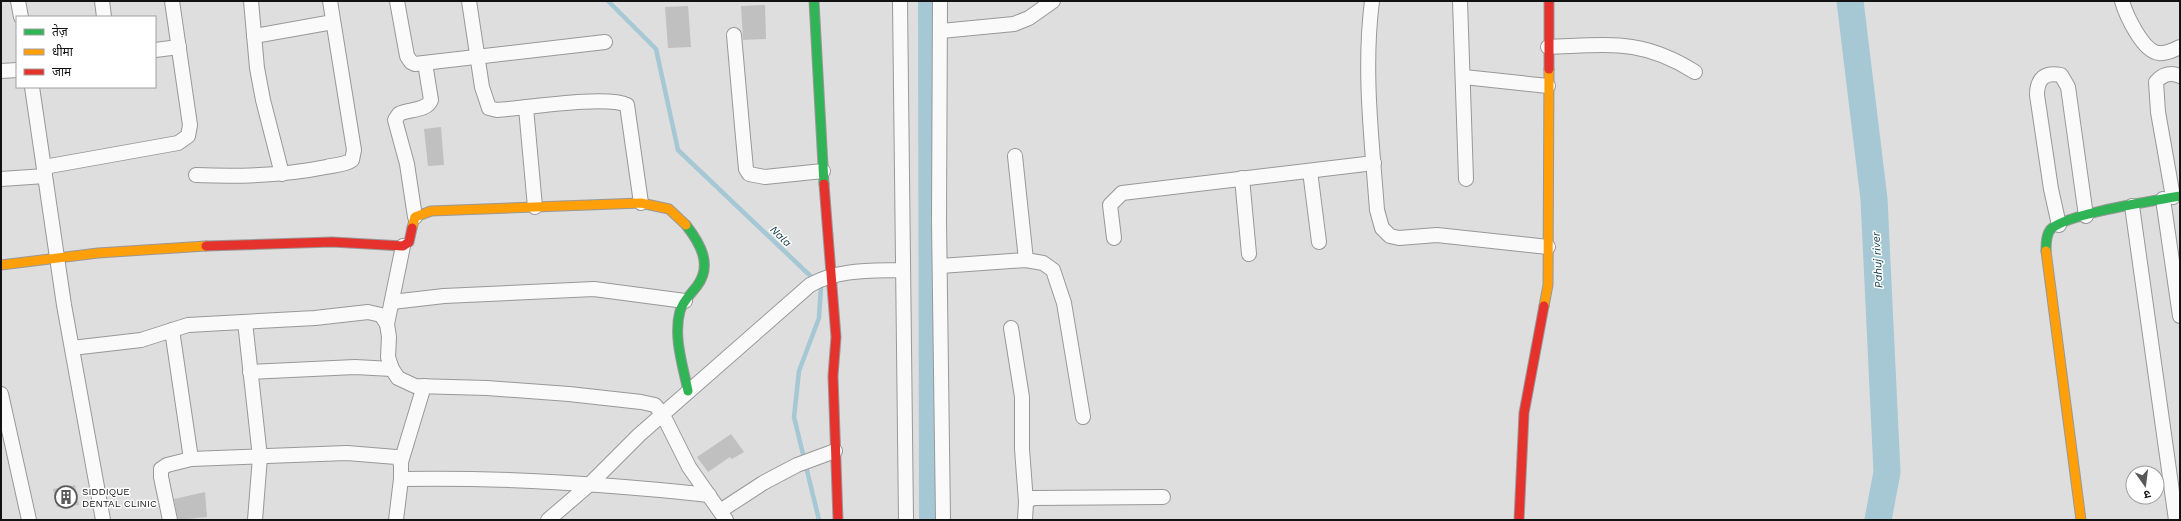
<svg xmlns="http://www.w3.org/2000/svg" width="2181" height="521" font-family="'Work Sans','Noto Sans Devanagari',sans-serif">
  <rect width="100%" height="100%" fill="#dededf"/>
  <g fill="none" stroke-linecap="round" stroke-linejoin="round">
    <!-- stream -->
    <polyline stroke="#a5c8d4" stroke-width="4.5" points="608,1 656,49 678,150 821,286 819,318 799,371 794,417 819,520"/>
    <!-- canal -->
    <polyline stroke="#a5c8d4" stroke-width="16" points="926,1 927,520"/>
    <!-- river -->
    <polyline stroke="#a5c8d4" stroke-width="27" points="1850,1 1874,199 1887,472 1878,520"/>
  </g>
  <!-- building -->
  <g fill="#c0c0c1">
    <polygon points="765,5 766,39 743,40 741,6"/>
    <polygon points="688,6 691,47 668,48 665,7"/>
    <polygon points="441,127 444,165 428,166 424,129"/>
    <polygon points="731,434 744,452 732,459 730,457 708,472 697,457"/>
    <polygon points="75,485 79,505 57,507 53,489"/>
    <polygon points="205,492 207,517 178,520 174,499"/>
  </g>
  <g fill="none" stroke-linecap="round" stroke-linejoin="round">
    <!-- street casing -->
    <g stroke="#989899" stroke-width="16">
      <g id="street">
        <polyline points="18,1 21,17"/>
        <polyline points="102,1 104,17"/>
        <polyline points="251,1 257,68 263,100 282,174"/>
        <polyline points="397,1 407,56 411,62 415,64 605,42"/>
        <path d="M469,1L482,87L489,108L497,110C525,108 606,95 627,105L641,203"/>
        <polyline points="900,1 906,520"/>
        <polyline points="940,1 939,221 943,520"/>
        <path d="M1372,1C1363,71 1372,141 1377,210L1382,228L1390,236L1399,238L1437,235L1548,247"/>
        <polyline points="1460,1 1466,179"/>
        <path d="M2122,1C2126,15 2143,52 2159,53C2165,54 2174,50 2180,47"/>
        <polyline points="941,31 1014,24 1029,18 1053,1"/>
        <polyline points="734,35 743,137 746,169 749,174 765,177 823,171"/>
        <polyline points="254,36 333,22"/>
        <path d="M1548,47C1609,45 1641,38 1695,72"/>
        <polyline points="155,50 179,47"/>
        <polyline points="1,71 17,70"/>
        <polyline points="1464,77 1548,86"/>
        <polyline points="32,87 64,305 103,520"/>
        <polyline points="526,108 535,207"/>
        <polyline points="1015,156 1026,260"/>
        <polyline points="44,167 178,143 188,136 190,125 172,1"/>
        <polyline points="1310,171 1319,242"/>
        <path d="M196,175C240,177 282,176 326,167C334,165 345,165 352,160L354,150L330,1"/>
        <polyline points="1242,178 1249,254"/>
        <polyline points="1,179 45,176"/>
        <path d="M2173,197L2158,112L2156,82C2163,74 2170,72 2180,76"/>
        <polyline points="2163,199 2180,316"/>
        <polyline points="2132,206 2176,520"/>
        <path d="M415,217L407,164L395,120L399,114C409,109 427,111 431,100L425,63"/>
        <path d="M2059,225L2051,189L2037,95C2037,78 2045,72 2061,75L2068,87L2086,216"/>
        <polyline points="1114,238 1110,205 1122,193 1374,163"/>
        <polyline points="403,246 387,324 389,337 388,357 392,369 398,378 415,386 487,388 569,394 641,402 655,405 663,415 689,467 726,520"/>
        <polyline points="940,266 1026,260 1043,263 1053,270 1064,303 1083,417"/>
        <polyline points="392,302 444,296 594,289 685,301"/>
        <polyline points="245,322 260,457 255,520"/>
        <polyline points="1011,328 1022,397 1022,449 1026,502"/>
        <polyline points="172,330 191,459"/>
        <polyline points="72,348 141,340 188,325 315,318 368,312 381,315 387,324"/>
        <polyline points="250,372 355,367 392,369"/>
        <polyline points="1,394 29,520"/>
        <polyline points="401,462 424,386"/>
        <path d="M401,479C504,477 607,484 709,495"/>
        <polyline points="720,511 763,483 797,465 835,451"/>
        <polyline points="170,520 161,477 161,469 167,465 191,459 347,453 396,457 401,462 401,479 396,520"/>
        <path d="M548,520L590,484L639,435L810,285C839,269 870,271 902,270"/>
        <polyline points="1025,520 1026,502 1033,498 1163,497"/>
      </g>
    </g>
    <!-- fast casing -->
    <g stroke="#989899" stroke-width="11">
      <g id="fast">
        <polyline points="814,1 824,184"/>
        <path d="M686,225C700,243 713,265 697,286C691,294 683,301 680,311C673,337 683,366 688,391"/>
        <path d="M2046,251C2046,244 2046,233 2052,228C2071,213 2153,201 2180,196"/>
      </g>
    </g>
    <!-- slow casing -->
    <g stroke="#989899" stroke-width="11">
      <g id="slow">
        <polyline points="412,228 415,217 431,211 641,203 669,209 686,225"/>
        <polyline points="2046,251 2081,520"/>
        <polyline points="1,265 98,253 206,246"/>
        <polyline points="1544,306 1548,285 1549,69"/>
      </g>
    </g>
    <!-- jam casing -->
    <g stroke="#989899" stroke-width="11">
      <g id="jam">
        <polyline points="1549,69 1549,1"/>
        <polyline points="824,184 836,337 833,376 838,520"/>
        <polyline points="206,246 332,242 403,246 409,242 412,228"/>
        <polyline points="1519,520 1524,413 1544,306"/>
      </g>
    </g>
    <!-- street -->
    <use href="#street" stroke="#fafafa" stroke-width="14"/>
    <!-- fast -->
    <use href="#fast" stroke="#30b455" stroke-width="9"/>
    <!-- slow -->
    <use href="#slow" stroke="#ff9f0a" stroke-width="9"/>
    <!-- jam -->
    <use href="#jam" stroke="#e5322d" stroke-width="9"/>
  </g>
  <!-- icons -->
  <defs>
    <g id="building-ring" transform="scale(1.15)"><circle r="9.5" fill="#fff" stroke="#59595a" stroke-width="1.5"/><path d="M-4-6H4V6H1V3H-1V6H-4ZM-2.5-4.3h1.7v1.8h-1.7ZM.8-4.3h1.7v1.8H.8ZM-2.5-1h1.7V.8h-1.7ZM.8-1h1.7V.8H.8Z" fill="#59595a"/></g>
  </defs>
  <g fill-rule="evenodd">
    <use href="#building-ring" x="66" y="497"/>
  </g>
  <g text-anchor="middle" stroke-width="3" stroke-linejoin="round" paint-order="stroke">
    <!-- poi labels -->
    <g font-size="10" fill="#121212" stroke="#fff" text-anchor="start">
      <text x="82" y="495">SIDDIQUE<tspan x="82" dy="12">DENTAL CLINIC</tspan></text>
    </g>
    <!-- water labels -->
    <g font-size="11" font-style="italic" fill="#15404d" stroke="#fff">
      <text transform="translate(781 236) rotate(44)" y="4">Nala</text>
      <text transform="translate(1877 260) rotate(-93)" y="4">Pahuj river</text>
    </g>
  </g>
  <!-- border -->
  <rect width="2181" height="521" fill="none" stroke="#121212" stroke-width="4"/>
  <!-- legend -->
  <rect x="16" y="16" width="140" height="72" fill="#ffffff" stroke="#a0a0a0"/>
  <rect x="24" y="29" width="20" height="6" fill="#30b455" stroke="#a0a0a0"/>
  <text x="52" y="36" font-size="12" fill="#121212">तेज़</text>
  <rect x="24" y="49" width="20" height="6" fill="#ff9f0a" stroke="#a0a0a0"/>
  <text x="52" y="56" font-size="12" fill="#121212">धीमा</text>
  <rect x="24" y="69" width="20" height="6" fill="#e5322d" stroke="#a0a0a0"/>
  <text x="52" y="76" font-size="12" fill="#121212">जाम</text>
  <!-- north arrow -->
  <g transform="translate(2145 485) rotate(166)"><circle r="19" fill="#ffffff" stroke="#a0a0a0"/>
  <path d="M0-3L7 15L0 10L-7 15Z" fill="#59595a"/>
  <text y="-6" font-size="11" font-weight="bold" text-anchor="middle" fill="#121212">उ</text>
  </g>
</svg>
